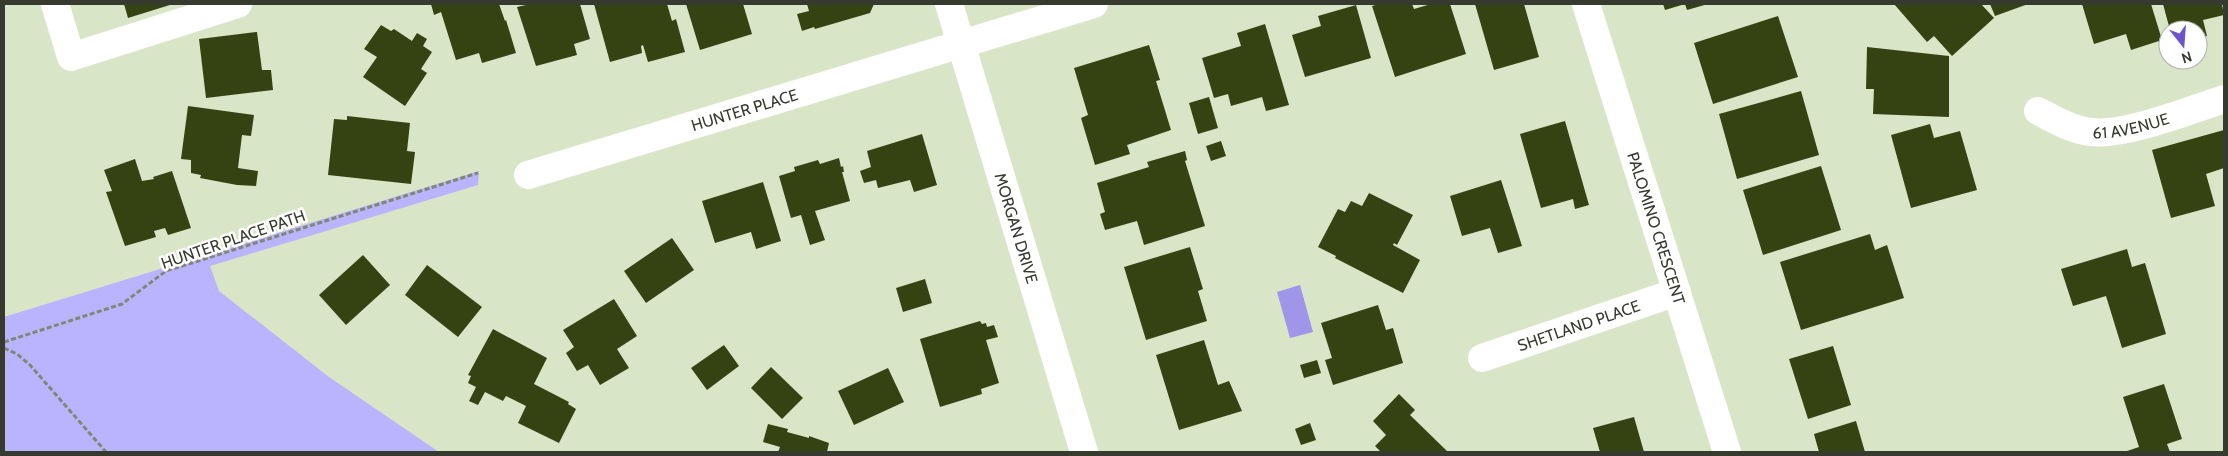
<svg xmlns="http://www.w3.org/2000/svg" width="2228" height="456" font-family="Cabin,sans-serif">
  <rect width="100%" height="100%" fill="#d9e5c7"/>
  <!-- green -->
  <polygon fill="#bab3fe" points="479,171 478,185 210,266 219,291 329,377 439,452 4,452 4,317"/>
  <!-- water -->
  <polygon fill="#9f95e9" points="1300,285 1313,332 1290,338 1277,292"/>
  <!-- building -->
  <g fill="#354313">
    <polygon points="124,4 173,4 128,18"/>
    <polygon points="431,4 499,4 505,21 506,20 516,53 482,63 479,53 456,60 441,12 434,15"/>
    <polygon points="530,4 580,4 590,39 574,44 577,55 536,66 517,7"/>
    <polygon points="594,4 667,4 672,21 676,19 685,52 648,62 643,45 641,46 642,53 610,62"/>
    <polygon points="686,4 743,4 752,34 700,50"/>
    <polygon points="807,4 874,4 870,13 815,29 814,27 802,31 797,14 809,11"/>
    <polygon points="1379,4 1412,4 1414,9 1431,4 1450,4 1466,54 1395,77 1372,6"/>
    <polygon points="1475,4 1524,4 1539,57 1494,70"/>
    <polygon points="1663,4 1708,4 1687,10 1685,4 1665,10"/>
    <polygon points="1894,4 1981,4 1994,18 1952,56 1934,36 1927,42"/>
    <polygon points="1990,4 2028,4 1995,16"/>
    <polygon points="2082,4 2151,4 2162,40 2131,50 2126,34 2094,44"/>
    <polygon points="2163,4 2222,4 2224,15 2203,20 2207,36 2198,38 2198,30 2170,30"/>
    <polygon points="1356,5 1371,58 1305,77 1292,35 1321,26 1318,16"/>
    <polygon points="1778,16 1798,77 1713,104 1694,43"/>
    <polygon points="1265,24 1289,105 1266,111 1262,97 1231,106 1228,94 1214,98 1202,58 1241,46 1237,33"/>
    <polygon points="381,25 391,31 394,29 412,41 417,33 427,39 423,46 432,52 421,69 427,73 405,106 363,77 377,57 364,49"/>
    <polygon points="257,32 262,70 271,70 273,90 206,98 199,39"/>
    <polygon points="1149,45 1160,80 1156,81 1171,130 1127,145 1130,154 1095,165 1081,118 1088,115 1074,68"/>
    <polygon points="1867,47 1949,56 1949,117 1873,114 1874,89 1866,89"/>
    <polygon points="1801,91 1819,155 1737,179 1719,114"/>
    <polygon points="1209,97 1218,128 1198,134 1189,103"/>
    <polygon points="188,106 254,115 251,136 242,135 238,168 258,171 256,186 237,185 200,178 201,175 191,173 191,160 181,159"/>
    <polygon points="347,116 410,123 407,151 415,152 411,184 328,175 334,119 347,120"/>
    <polygon points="1565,121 1589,205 1575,209 1573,199 1541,208 1520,134"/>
    <polygon points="1930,124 1934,138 1960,131 1977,190 1911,208 1891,135"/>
    <polygon points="2224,130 2224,168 2206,174 2215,206 2171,218 2152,150"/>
    <polygon points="922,134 937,185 914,192 910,180 878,188 876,180 864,183 860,171 871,167 867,151"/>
    <polygon points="1221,141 1226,156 1211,161 1206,146"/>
    <polygon points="1185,151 1187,160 1185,161 1205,226 1144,245 1137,221 1105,230 1100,214 1105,212 1097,183 1149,167 1147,162"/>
    <polygon points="839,158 841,167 843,166 844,172 842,172 850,201 815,211 825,240 810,245 801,215 791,218 779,176 795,171 794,167 818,160 820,164"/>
    <polygon points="135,159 142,181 154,179 153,177 172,171 191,228 168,235 165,228 154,231 156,237 125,246 106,192 112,191 104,170"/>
    <polygon points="1821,166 1841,230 1763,255 1743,190"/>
    <polygon points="1501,180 1522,246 1498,253 1490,228 1462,236 1450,196"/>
    <polygon points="763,182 781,241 756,249 751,232 715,243 702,201"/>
    <polygon points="1369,193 1413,215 1397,245 1394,243 1393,245 1420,260 1403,293 1335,258 1336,256 1318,247 1338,209 1345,212 1351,201 1362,206"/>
    <polygon points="1870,234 1875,250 1887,245 1904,298 1801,330 1780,262"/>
    <polygon points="672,238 694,270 646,303 624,271"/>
    <polygon points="1190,247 1203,289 1198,291 1207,321 1146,340 1124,267"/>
    <polygon points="2127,249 2132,267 2145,263 2166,334 2122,348 2106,296 2073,306 2061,269"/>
    <polygon points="363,255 390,285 346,325 319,295"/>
    <polygon points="427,265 482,307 458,337 405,295"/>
    <polygon points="925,279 932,303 903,312 896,288"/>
    <polygon points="614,299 637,336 617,349 629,368 600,385 588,365 577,371 566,353 574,347 563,330"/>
    <polygon points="1378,305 1386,330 1393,328 1403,363 1333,385 1325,360 1332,358 1321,323"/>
    <polygon points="980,321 982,324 986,323 987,327 994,325 998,337 986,340 999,383 981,389 982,394 940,407 920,339"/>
    <polygon points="493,329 547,358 534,384 569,402 568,404 576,409 559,443 518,423 526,406 506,396 503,401 485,392 478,405 469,401 476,387 468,383 471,376 468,375"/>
    <polygon points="1204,340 1218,385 1229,381 1242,411 1179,430 1156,355"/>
    <polygon points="724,345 739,366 707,390 691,368"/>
    <polygon points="1833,346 1851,405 1808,419 1789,359"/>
    <polygon points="1317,360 1321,373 1304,378 1300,365"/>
    <polygon points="771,367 803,398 782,419 751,388"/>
    <polygon points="888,368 904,402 854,425 838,391"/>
    <polygon points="2164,384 2182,439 2167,444 2170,452 2124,452 2139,447 2123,397"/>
    <polygon points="1399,394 1415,410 1410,415 1448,452 1381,452 1375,446 1386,435 1373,421"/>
    <polygon points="1634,417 1644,452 1600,452 1593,428"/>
    <polygon points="1856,421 1865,452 1819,452 1814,434"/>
    <polygon points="1310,423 1316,440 1301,445 1295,429"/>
    <polygon points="768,424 788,429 787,432 809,438 809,436 829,443 827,452 778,452 780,447 763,442"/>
  </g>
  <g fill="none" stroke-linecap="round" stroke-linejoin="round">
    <!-- path -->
    <g stroke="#808874" stroke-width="3" stroke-dasharray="5 2.5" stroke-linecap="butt">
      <polyline points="4,342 122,304 166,271 478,173"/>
      <polyline points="4,348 17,354 30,365 106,452"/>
    </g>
    <!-- minor -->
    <g stroke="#fff" stroke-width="28">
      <polyline points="55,4 71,57 238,4"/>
      <path id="s1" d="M949,4L1084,452"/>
      <path id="s2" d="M1586,4L1727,452"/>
      <path id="s3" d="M2038,111C2055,120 2072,130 2091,132C2125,136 2190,110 2224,99"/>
      <path id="s4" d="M528,175L1094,4"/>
      <path id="s5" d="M1482,358L1677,292"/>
    </g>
  </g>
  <g text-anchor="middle" stroke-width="5" stroke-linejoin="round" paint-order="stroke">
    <!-- street labels -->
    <g font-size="16" fill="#363a2f" stroke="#fff">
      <text dy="6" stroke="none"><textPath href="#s4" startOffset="226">HUNTER PLACE</textPath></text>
      <text dy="6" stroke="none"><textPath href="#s3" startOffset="98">61 AVENUE</textPath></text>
      <text dy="6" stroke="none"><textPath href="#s1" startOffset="234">MORGAN DRIVE</textPath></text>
      <text dy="6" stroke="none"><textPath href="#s2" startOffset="235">PALOMINO CRESCENT</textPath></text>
      <text transform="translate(233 239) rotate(-19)" y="6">HUNTER PLACE PATH</text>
      <text dy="6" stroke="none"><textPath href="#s5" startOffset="102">SHETLAND PLACE</textPath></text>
    </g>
  </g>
  <!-- border -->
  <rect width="2228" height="456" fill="none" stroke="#363a2f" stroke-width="10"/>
  <!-- north arrow -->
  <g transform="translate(2183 45) rotate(163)"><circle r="24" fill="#ffffff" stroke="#afb0ac"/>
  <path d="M0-4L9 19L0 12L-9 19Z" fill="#6e55ce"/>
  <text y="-8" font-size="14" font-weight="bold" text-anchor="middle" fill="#363a2f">N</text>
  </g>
</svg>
